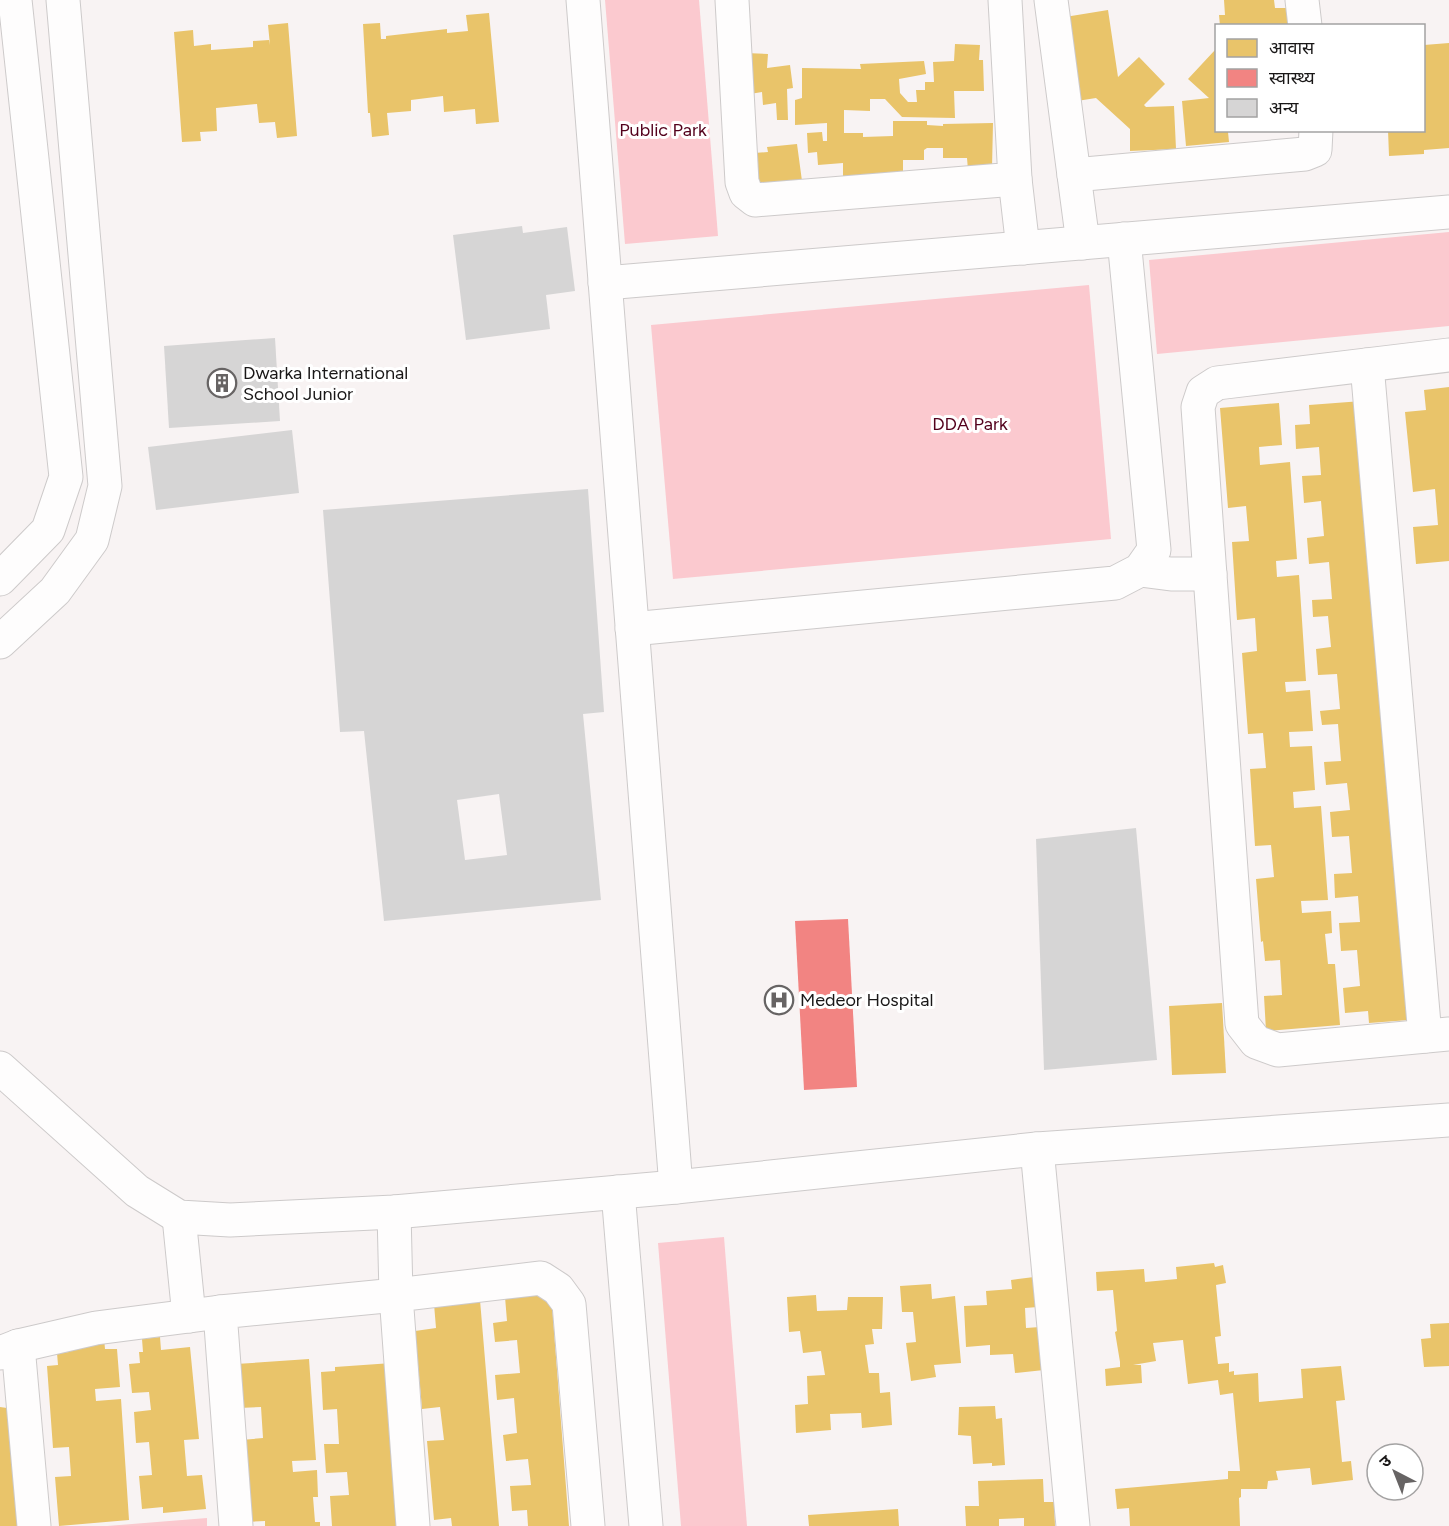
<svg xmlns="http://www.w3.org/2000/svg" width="1449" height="1526" font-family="Figtree,'Noto Sans Devanagari',sans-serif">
  <rect width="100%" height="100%" fill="#f8f3f3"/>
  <!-- green -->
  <g fill="#fbc9cf">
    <polygon points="605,0 699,0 718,236 625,244"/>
    <polygon points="1449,232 1449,326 1157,354 1149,260"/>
    <polygon points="1089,285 1111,539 673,579 651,325"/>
    <polygon points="724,1237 747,1526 681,1526 658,1243"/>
    <polygon points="207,1518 207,1526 107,1526"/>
  </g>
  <!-- homes -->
  <g fill="#e9c46a">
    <polygon points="1224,0 1274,0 1275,8 1288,8 1288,26 1220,26 1219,15 1225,15"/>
    <polygon points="1108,10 1118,77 1139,57 1165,84 1144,105 1146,107 1174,106 1176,149 1130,151 1130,129 1096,98 1077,101 1065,17"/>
    <polygon points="489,13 499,122 476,124 475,109 444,112 443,96 411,100 411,111 387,113 389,135 372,137 370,113 368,113 363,24 380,23 381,39 386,39 386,36 447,29 447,33 468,31 466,15"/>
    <polygon points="288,23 297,136 277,138 275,122 259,123 257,104 216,108 217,131 200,132 201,141 182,142 174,32 193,30 194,46 211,44 211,50 253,47 253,41 269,40 270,45 268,25"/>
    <polygon points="1449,43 1449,148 1424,150 1424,154 1389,156 1388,130 1424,130 1424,45"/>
    <polygon points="955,44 980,45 979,60 983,60 984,91 954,91 955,118 902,117 885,99 870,99 870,111 844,110 844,133 863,133 863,137 893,136 893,121 927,121 927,125 943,126 943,124 993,123 992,168 968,170 967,158 943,158 943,148 927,148 924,150 924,160 903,160 903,173 843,185 843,163 818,165 817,152 808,153 807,133 822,132 823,141 827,141 827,123 795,125 795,100 802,98 802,68 861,69 860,64 924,61 926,74 899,79 900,93 908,102 917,102 916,90 925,90 925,82 934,82 933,62 954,61"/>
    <polygon points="1215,50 1216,51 1216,130 1230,130 1228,132 1229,142 1186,146 1182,101 1209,98 1188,79"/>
    <polygon points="745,53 768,54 767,68 790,65 793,88 787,89 788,120 777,120 776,103 763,105 762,92 744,95"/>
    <polygon points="797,144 802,181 756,196 754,153 768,152 767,147"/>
    <polygon points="1449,387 1449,561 1416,564 1413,527 1438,525 1435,489 1413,492 1405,412 1426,410 1424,390"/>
    <polygon points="1362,401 1409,1020 1369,1023 1368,1011 1345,1013 1343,988 1360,986 1357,950 1341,951 1339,923 1360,922 1358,896 1335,898 1334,874 1352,873 1349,836 1332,837 1330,812 1350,810 1347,783 1326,785 1324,762 1341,761 1338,724 1322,725 1320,711 1340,709 1337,674 1318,675 1316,649 1331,647 1328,616 1313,617 1312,600 1332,599 1329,562 1309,564 1307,538 1324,536 1321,501 1304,503 1302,476 1321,475 1319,447 1296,449 1295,425 1310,424 1309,405"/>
    <polygon points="1279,403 1282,445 1259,447 1260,465 1290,462 1297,559 1276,561 1277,577 1299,575 1306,681 1285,682 1286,692 1310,690 1313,731 1289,732 1290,747 1312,746 1315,790 1293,792 1294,808 1321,806 1328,900 1301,901 1302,913 1331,911 1332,933 1325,934 1328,964 1335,964 1340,1025 1266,1031 1264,996 1282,995 1280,960 1265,961 1263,941 1261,942 1256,879 1274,877 1271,845 1255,846 1250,769 1266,768 1263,733 1248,734 1242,653 1257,651 1255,618 1237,620 1232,542 1249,541 1246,506 1228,508 1220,408"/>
    <polygon points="1222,1003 1226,1073 1172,1075 1169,1006"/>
    <polygon points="1214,1263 1215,1267 1223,1265 1226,1283 1216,1285 1221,1336 1215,1337 1218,1364 1229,1363 1229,1372 1234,1371 1234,1375 1258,1373 1259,1402 1303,1398 1301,1369 1341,1366 1345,1400 1336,1401 1342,1462 1351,1461 1353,1480 1312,1485 1310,1468 1276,1471 1278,1480 1268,1481 1267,1489 1241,1489 1241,1497 1239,1498 1240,1526 1130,1526 1129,1508 1117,1509 1115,1489 1228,1479 1228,1471 1240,1471 1233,1393 1220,1395 1218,1380 1188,1384 1183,1340 1153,1343 1156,1361 1133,1365 1141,1365 1142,1383 1106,1386 1105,1369 1120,1367 1120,1362 1115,1332 1117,1331 1113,1290 1097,1291 1096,1272 1144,1269 1145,1282 1177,1279 1176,1267"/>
    <polygon points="1034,1277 1038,1307 1025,1308 1026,1328 1040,1327 1044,1370 1015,1373 1013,1354 990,1355 990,1345 966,1347 964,1306 987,1305 986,1291 1012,1289 1011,1280"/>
    <polygon points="931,1284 932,1299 955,1296 961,1363 934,1365 936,1377 911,1381 906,1343 916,1342 913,1312 902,1312 900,1286"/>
    <polygon points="551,1292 569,1526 528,1526 527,1510 512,1511 510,1486 531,1485 528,1459 506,1461 503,1435 517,1433 514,1398 497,1400 495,1375 520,1373 517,1340 495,1342 493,1323 507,1321 505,1297"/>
    <polygon points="816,1295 817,1311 847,1310 848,1297 883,1297 882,1329 872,1329 874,1344 865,1345 869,1373 879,1373 880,1393 890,1392 892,1425 862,1428 861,1413 830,1414 831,1430 796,1433 795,1405 808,1404 807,1376 825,1375 821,1351 803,1353 800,1331 789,1332 787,1297"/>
    <polygon points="480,1300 499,1526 452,1526 451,1518 434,1520 427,1441 444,1440 440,1407 422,1409 415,1331 436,1328 434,1304"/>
    <polygon points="1449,1323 1449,1366 1424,1367 1421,1339 1431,1338 1430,1324"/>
    <polygon points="160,1337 161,1350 190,1347 199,1439 184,1440 187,1476 202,1475 206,1509 163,1513 163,1507 142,1509 139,1476 152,1475 149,1442 136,1443 134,1412 151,1410 149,1392 132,1393 129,1364 140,1363 139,1352 143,1352 142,1339"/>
    <polygon points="104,1338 105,1349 117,1349 120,1387 95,1389 96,1401 121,1399 129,1520 59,1526 55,1477 71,1476 69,1447 53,1448 47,1366 58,1365 57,1353 69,1352 68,1341"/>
    <polygon points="309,1359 316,1460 292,1461 293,1472 317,1470 318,1497 313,1497 315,1522 320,1522 320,1526 265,1526 265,1521 247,1522 241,1440 263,1438 261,1407 239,1408 236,1364"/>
    <polygon points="392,1363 402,1526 332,1526 330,1496 349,1495 347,1472 326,1473 324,1444 339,1444 337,1409 323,1410 321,1372 335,1371 335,1367"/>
    <polygon points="995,1406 996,1419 1002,1418 1005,1465 992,1466 992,1463 973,1464 971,1436 958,1435 959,1407"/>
    <polygon points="0,1407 7,1408 20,1526 0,1526"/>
    <polygon points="1043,1479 1044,1502 1054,1502 1055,1526 1024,1526 1024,1518 999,1519 999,1526 966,1526 965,1506 979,1506 978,1481"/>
    <polygon points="898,1509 899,1526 809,1526 808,1515"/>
  </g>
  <!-- health -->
  <polygon fill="#f28482" points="848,919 857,1087 804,1090 795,921"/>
  <!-- building -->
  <g fill="#d6d5d5" fill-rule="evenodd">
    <polygon points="522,226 523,233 567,227 575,291 546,295 550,329 466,340 453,235"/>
    <polygon points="275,338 280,421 169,428 164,346"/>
    <polygon points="292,430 299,493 156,510 148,447"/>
    <path d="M588,489L604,712L583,714L601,900L384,921L364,731L340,732L323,510ZM499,794L507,855L465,860L457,800Z"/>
    <polygon points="1136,828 1157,1060 1044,1070 1036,839"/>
  </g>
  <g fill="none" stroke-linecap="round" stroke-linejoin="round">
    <!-- minor casing -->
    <g stroke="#cdcaca" stroke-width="35">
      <g id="minor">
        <polyline points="583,0 676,1187"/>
        <polyline points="732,0 742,182 746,193 755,200 1015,179 1005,0"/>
        <polyline points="1051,0 1074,175 1305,154 1315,150 1316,130"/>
        <polyline points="1302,0 1305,26"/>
        <polyline points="1074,175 1083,243"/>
        <polyline points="1015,179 1023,248"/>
        <polyline points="605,283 1449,212"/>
        <polyline points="1449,355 1217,383 1203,392 1198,407 1242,1024 1256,1042 1278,1050 1449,1034"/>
        <polyline points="1367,365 1425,1036"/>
        <polyline points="1140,570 1171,574 1210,574"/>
        <polyline points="0,579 48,530 66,477 15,0"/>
        <polyline points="632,629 1115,583 1140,570 1154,550 1124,239"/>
        <polyline points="0,642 55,591 92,540 105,486 63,0"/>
        <polyline points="0,1068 137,1191 179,1217 230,1220 394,1212 676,1187 1037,1149 1449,1120"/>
        <polyline points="1037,1149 1073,1526"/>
        <polyline points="618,1192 646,1526"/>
        <polyline points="179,1217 189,1316"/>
        <polyline points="18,1346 34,1526"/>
        <polyline points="0,1353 18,1346 96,1328 220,1312"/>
        <polyline points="236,1526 220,1312 396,1295 394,1212"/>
        <polyline points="413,1526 396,1295 541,1278 558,1289 569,1304 588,1526"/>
      </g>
    </g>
    <!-- minor -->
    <use href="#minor" stroke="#fefdfd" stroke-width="33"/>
  </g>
  <!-- icons -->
  <defs>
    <g id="building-ring" transform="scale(1.5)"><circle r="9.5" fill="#fff" stroke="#676464" stroke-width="1.5"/><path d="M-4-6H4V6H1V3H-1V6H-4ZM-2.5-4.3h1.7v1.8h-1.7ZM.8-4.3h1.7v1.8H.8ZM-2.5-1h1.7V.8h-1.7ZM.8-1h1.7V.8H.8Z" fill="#676464"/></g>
    <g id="hospital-ring" transform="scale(1.5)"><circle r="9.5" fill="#fff" stroke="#676464" stroke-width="1.5"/><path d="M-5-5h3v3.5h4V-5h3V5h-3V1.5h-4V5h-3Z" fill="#676464"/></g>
  </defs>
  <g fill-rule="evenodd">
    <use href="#building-ring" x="222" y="383"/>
    <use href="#hospital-ring" x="779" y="1000"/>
  </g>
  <g text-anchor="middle" stroke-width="6" stroke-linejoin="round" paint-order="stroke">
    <!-- park labels -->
    <g font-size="18" fill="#53011c" stroke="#fff">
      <text x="663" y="136">Public Park</text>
      <text x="970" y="430">DDA Park</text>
    </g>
    <!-- poi labels -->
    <g font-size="18" fill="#191717" stroke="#fff" text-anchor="start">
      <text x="243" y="379">Dwarka International<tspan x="243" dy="21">School Junior</tspan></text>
      <text x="800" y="1006">Medeor Hospital</text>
    </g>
  </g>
  <!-- legend -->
  <rect x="1215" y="24" width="210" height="108" fill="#ffffff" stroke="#a3a2a2" stroke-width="1.5"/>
  <rect x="1227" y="39" width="30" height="18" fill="#e9c46a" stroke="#a3a2a2" stroke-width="1.5"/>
  <text x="1269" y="54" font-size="18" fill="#191717">आवास</text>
  <rect x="1227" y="69" width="30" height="18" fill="#f28482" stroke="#a3a2a2" stroke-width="1.5"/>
  <text x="1269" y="84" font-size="18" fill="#191717">स्वास्थ्य</text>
  <rect x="1227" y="99" width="30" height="18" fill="#d6d5d5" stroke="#a3a2a2" stroke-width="1.5"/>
  <text x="1269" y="114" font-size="18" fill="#191717">अन्य</text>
  <!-- north arrow -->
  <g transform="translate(1395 1472) rotate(318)"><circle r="28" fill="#ffffff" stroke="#a3a2a2" stroke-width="1.5"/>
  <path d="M0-4.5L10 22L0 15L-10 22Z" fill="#676464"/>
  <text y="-9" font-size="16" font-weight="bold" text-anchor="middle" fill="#191717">उ</text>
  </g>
</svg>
